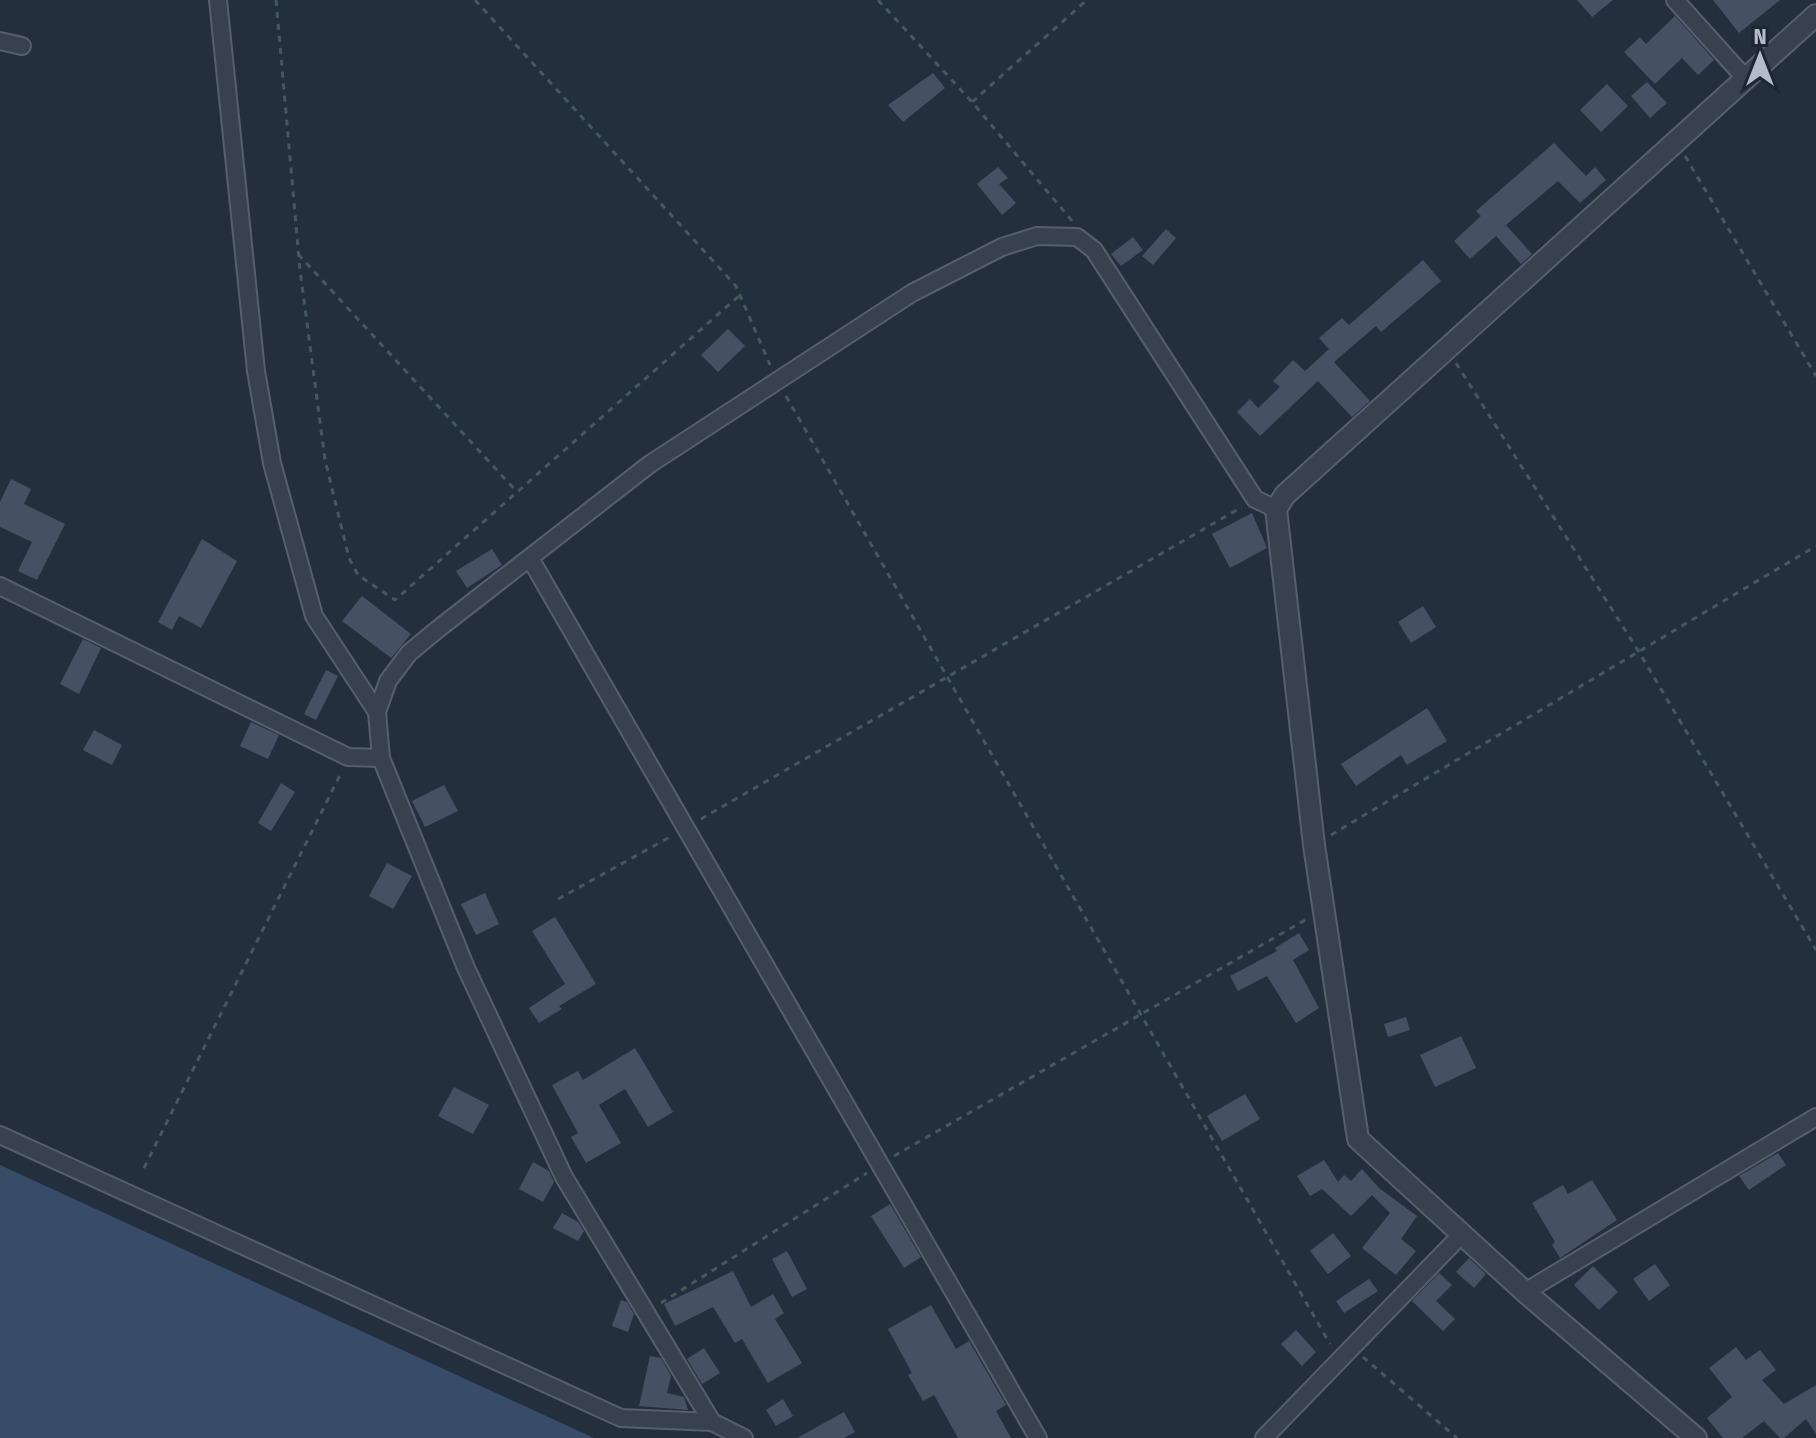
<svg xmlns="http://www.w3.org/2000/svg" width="1816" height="1438" font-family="'Fira Sans Condensed',sans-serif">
  <rect width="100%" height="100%" fill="#242f3e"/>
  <!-- water -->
  <polygon fill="#394c67" points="0,1165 594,1438 0,1438"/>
  <!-- building -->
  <g fill="#455162">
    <polygon points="1577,0 1613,0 1592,17"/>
    <polygon points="1713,0 1780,0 1739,33"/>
    <polygon points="1675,16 1714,60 1698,75 1682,58 1655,84 1624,52 1640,37 1646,44"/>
    <polygon points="933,73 945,88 903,122 888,105"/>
    <polygon points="1647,82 1667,103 1650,118 1631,96"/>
    <polygon points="1607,84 1628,106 1601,132 1580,110"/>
    <polygon points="1554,143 1586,176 1595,167 1606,180 1580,203 1558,181 1506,225 1532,254 1521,264 1496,236 1470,259 1454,241 1481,216 1476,211"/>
    <polygon points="998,167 1008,178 999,184 1016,203 1002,215 977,184"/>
    <polygon points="1166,229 1176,238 1153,265 1142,256"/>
    <polygon points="1133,237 1143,250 1121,266 1111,254"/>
    <polygon points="1423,260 1441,281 1381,332 1376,326 1334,362 1370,401 1352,417 1318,381 1260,436 1237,412 1250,399 1258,408 1280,387 1273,381 1293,360 1305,371 1329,349 1319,338 1342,318 1349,325"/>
    <polygon points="728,329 745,346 718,372 701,355"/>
    <polygon points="11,479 31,489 24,504 65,524 37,580 18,571 32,542 0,527 0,502"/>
    <polygon points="1252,513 1267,548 1230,568 1212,534"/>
    <polygon points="202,539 237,561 201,628 179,616 172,630 158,622"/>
    <polygon points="492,549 502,565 467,588 456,571"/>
    <polygon points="362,596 411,634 391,658 342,621"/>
    <polygon points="1423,606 1436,627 1411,643 1398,622"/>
    <polygon points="83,639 101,648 79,694 60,684"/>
    <polygon points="326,670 338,676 316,720 304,714"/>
    <polygon points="1427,708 1447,741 1407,765 1401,755 1356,786 1341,764"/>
    <polygon points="251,722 279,735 268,759 240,746"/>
    <polygon points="94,730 122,745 112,765 83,750"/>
    <polygon points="281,783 295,792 271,831 258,823"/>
    <polygon points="444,785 458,811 425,827 412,801"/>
    <polygon points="387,863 412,876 393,909 369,896"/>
    <polygon points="485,893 499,924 476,935 461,904"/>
    <polygon points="555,917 596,984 559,1006 562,1009 539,1023 529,1008 565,984 532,931"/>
    <polygon points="1299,933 1309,950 1293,960 1319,1008 1296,1023 1267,976 1238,991 1230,976 1277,951 1275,948"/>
    <polygon points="1406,1017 1410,1030 1388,1037 1384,1024"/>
    <polygon points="1461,1036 1476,1068 1435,1087 1420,1055"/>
    <polygon points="635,1048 673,1112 648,1127 625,1089 599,1105 621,1143 586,1163 571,1137 578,1133 552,1085 578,1071 583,1080"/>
    <polygon points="454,1087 489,1105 473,1134 438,1116"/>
    <polygon points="1245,1094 1260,1119 1222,1141 1207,1116"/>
    <polygon points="1778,1153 1786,1165 1749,1190 1739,1176"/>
    <polygon points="1324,1160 1338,1182 1344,1175 1351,1181 1362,1169 1379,1188 1417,1216 1401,1239 1416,1251 1396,1275 1362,1248 1390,1213 1372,1195 1351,1216 1322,1189 1310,1196 1297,1176"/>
    <polygon points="533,1162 549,1171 554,1182 543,1202 519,1189"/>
    <polygon points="1592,1180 1617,1220 1560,1258 1552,1245 1555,1242 1532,1203 1563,1185 1568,1194"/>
    <polygon points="890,1204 921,1257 904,1268 871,1216"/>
    <polygon points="562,1213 578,1222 584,1231 578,1241 553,1228"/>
    <polygon points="1333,1233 1351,1256 1328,1274 1310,1251"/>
    <polygon points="787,1251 807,1289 792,1297 772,1259"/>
    <polygon points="1469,1258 1486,1274 1474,1288 1456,1272"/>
    <polygon points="1655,1264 1670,1285 1649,1301 1633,1279"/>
    <polygon points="1593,1266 1618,1292 1599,1310 1574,1285"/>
    <polygon points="733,1271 751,1307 773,1294 784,1313 775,1319 802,1363 768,1383 742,1339 735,1343 713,1307 675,1326 664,1304"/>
    <polygon points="1439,1273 1452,1285 1436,1301 1455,1319 1443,1331 1412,1301"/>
    <polygon points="1369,1279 1378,1291 1344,1313 1336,1301"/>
    <polygon points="621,1300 627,1302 634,1314 628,1332 612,1326"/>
    <polygon points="931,1305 956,1349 969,1341 1006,1405 996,1411 1011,1438 958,1438 934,1395 923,1401 908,1375 912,1373 888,1329"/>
    <polygon points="1296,1330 1316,1352 1302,1366 1281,1344"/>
    <polygon points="1736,1347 1746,1360 1760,1350 1776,1370 1762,1380 1784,1404 1816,1385 1816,1434 1806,1419 1784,1438 1780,1438 1764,1421 1742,1438 1723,1438 1707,1418 1732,1397 1709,1368"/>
    <polygon points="704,1348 720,1373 702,1384 687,1359"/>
    <polygon points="650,1356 661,1358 671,1376 667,1393 684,1397 688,1410 639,1406"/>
    <polygon points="783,1399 793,1416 776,1426 766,1410"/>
    <polygon points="844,1412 855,1432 844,1438 797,1438"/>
  </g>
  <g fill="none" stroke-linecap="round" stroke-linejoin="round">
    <!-- minor casing -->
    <g stroke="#565f6c" stroke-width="20">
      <g id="minor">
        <polyline points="218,0 256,371 272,463 314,616 377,712"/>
        <polyline points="1675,0 1746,79"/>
        <polyline points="0,41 22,46"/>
        <polyline points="531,560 1038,1438"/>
        <polyline points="0,586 348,757 381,758"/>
        <polyline points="0,1135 621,1418 712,1422 744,1438"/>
        <polyline points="1525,1292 1816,1117"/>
        <polyline points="712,1422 564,1177 466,968 381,758 377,712 388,681 409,653 438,629 650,464 912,293 1002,247 1037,236 1077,237 1094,250 1255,499 1276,509"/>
        <polyline points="1264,1438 1462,1234"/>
      </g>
    </g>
    <!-- tertiary casing -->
    <g stroke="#565f6c" stroke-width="24">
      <polyline id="tertiary" points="1696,1438 1525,1292 1358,1139 1314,845 1276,509 1285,495 1816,15"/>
    </g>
    <!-- path -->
    <g stroke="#44595c" stroke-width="3" stroke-dasharray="6 6" stroke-linecap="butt">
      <polyline points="276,0 300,270 325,460 349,558 358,575 395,600 740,295"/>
      <polyline points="475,0 736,286 770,365"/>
      <polyline points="878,0 972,102 1073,222"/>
      <polyline points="972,102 1087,0"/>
      <polyline points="1685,156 1816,376"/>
      <polyline points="298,254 517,492"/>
      <polyline points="1456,363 1639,652 1816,950"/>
      <polyline points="786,396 1330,1344"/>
      <polyline points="701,819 1242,507"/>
      <polyline points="1331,835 1816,546"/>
      <polyline points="558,899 670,837"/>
      <polyline points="894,1156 1307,919"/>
      <polyline points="144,1168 342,771"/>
      <polyline points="661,1303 867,1173"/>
      <polyline points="1363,1357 1457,1438"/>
    </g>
    <!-- minor -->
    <use href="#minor" stroke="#38414e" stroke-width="16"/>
    <!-- tertiary -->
    <use href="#tertiary" stroke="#38414e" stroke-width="20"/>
  </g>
  <!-- north arrow -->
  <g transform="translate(1760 56)" stroke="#1d2633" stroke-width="6" paint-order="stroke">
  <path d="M0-6L14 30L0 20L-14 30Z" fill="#b4bcc9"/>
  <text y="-12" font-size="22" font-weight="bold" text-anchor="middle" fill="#b4bcc9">N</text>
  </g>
</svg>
